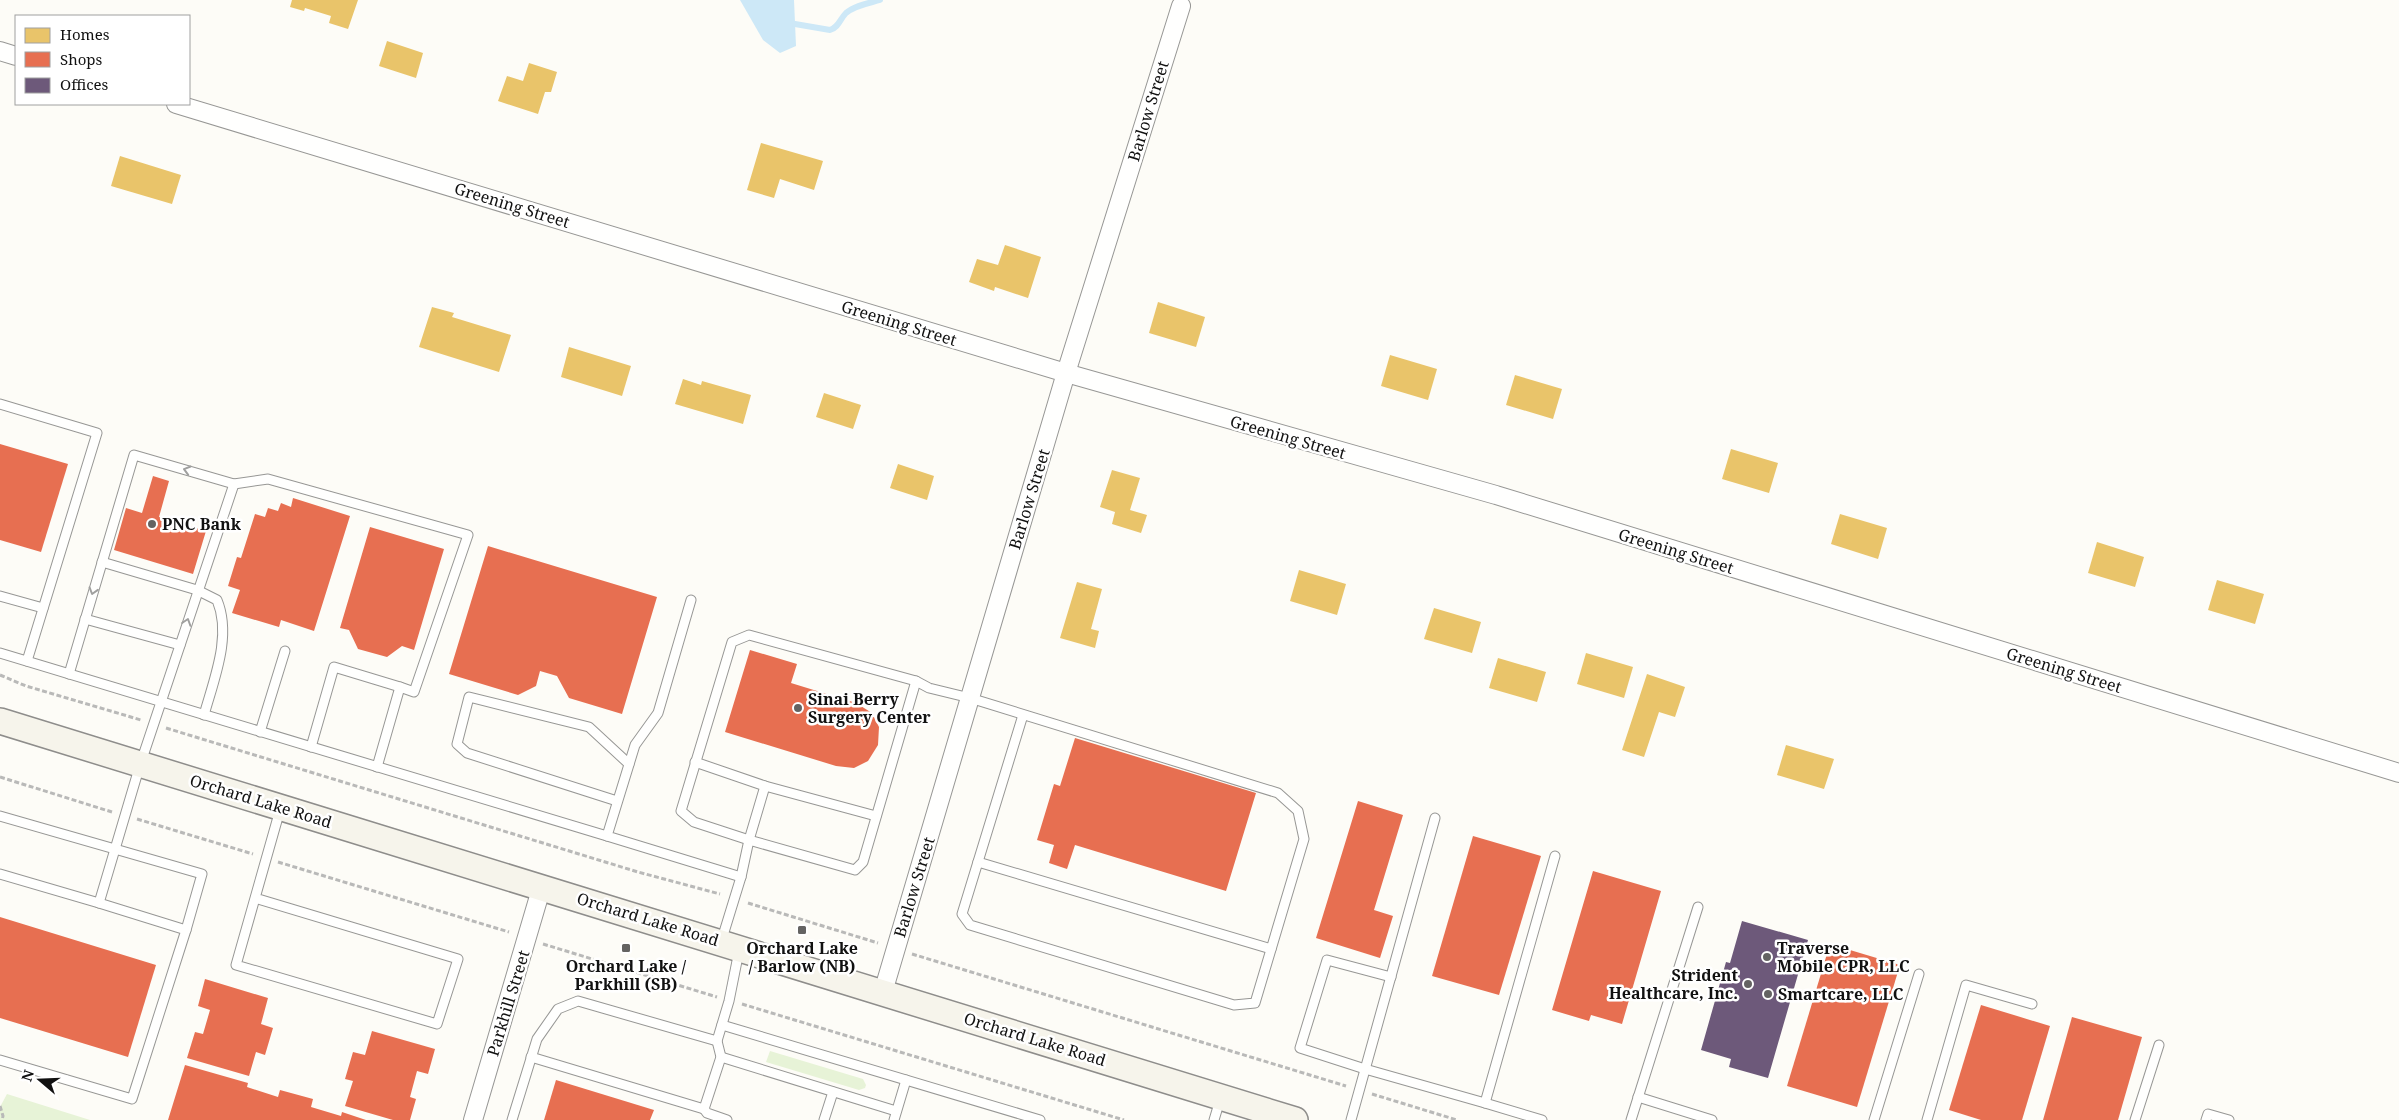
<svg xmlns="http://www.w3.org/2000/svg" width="2399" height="1120" font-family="'Noto Serif',serif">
  <rect width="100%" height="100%" fill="#fdfcf7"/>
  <!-- green -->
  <g fill="#e7f3d7">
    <polygon points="770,1051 863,1079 866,1085 865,1088 859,1090 766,1062"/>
    <polygon points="7,1094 90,1120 0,1120 0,1107"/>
  </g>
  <!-- water -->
  <polygon fill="#cde8f7" points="740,0 794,0 796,46 780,53 763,40"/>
  <!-- homes -->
  <g fill="#e9c46a">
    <polygon points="292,0 358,0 348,29 329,23 331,16 305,8 304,11 290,7"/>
    <polygon points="387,41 423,53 416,78 379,66"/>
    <polygon points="529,63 557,72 551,92 545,92 538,114 498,101 507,76 523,81"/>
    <polygon points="761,143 823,161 814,190 780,179 774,198 747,190"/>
    <polygon points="120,156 181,175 172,204 111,186"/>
    <polygon points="1005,245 1041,257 1028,298 995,287 994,291 969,282 977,259 998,265"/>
    <polygon points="1158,302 1205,317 1196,347 1149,333"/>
    <polygon points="432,307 454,313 452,317 511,335 499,372 419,347"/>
    <polygon points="569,347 631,366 622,396 561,377"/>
    <polygon points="1390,355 1437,369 1428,400 1381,386"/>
    <polygon points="1515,375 1562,389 1553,419 1506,405"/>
    <polygon points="683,379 701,385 702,381 751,395 743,424 675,404"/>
    <polygon points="824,393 861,405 853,429 816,417"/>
    <polygon points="1731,449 1778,463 1769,493 1722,479"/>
    <polygon points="898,464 934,476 927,500 890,488"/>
    <polygon points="1112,470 1140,478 1130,510 1147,515 1141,533 1112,524 1115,512 1100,507"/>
    <polygon points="1840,514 1887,528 1878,559 1831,544"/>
    <polygon points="2097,542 2144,557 2135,587 2088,573"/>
    <polygon points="1299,570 1346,584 1337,615 1290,601"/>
    <polygon points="2217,580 2264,594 2255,624 2208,610"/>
    <polygon points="1077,582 1102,589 1091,629 1099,631 1095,648 1060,638"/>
    <polygon points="1434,608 1481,622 1472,653 1424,639"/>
    <polygon points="1586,653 1633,667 1624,698 1577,684"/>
    <polygon points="1498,658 1546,672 1537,702 1489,688"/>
    <polygon points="1647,674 1685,687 1675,717 1659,712 1644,757 1622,750"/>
    <polygon points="1786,745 1834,759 1824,789 1777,775"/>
  </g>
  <!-- shops -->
  <g fill="#e76f51">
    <polygon points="0,444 68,464 41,552 0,540"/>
    <polygon points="153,476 169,481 159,517 206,531 193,574 114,550 126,508 142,513"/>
    <polygon points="293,498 350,516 314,631 281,620 279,627 232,613 240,590 228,586 237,557 241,558 255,514 265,517 268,508 278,511 281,503 291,507"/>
    <polygon points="370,527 444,549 414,650 402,646 387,657 358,649 349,630 340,628"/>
    <polygon points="488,546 657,597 622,714 569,698 557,676 540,671 536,686 518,695 449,674"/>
    <polygon points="750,650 797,664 791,683 856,703 872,713 879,727 878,745 868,761 854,768 836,766 725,732"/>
    <polygon points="1075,738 1256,793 1226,891 1075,845 1067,869 1049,863 1054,845 1037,840 1054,784 1060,786"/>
    <polygon points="1358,801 1403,815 1374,910 1393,916 1380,958 1316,938"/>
    <polygon points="1473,836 1541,856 1499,995 1432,976"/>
    <polygon points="1593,871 1661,891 1622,1024 1591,1015 1589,1021 1552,1010"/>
    <polygon points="0,917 156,965 128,1057 0,1018"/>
    <polygon points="1830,944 1900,965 1857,1107 1787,1086"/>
    <polygon points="205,979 268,998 261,1024 273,1028 265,1055 256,1052 249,1076 187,1058 195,1032 203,1034 210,1010 198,1006"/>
    <polygon points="1981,1005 2050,1026 2022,1120 1981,1120 1949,1110"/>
    <polygon points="2072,1017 2142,1037 2118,1120 2043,1120"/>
    <polygon points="372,1031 435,1049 428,1074 417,1071 410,1097 416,1099 410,1120 393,1120 345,1106 353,1081 345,1079 353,1052 365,1055"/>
    <polygon points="185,1065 248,1083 247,1087 278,1097 280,1090 313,1099 311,1107 341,1116 342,1112 366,1120 168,1120"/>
    <polygon points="556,1080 654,1110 650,1120 544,1120"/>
  </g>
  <!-- offices -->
  <polygon fill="#6d597a" points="1742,921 1808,940 1768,1078 1729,1067 1731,1059 1701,1050 1726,962 1730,963"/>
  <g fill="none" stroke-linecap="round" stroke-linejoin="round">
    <!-- stream -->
    <path stroke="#cde8f7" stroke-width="6" d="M795,24L830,30C839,27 840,19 846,13C855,5 870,3 880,0"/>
    <!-- service casing -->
    <g stroke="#979795" stroke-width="11">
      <g id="service">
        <polyline points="0,404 97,433 27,661"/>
        <path d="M102,562L197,590L217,600C232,636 214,679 204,715"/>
        <polyline points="0,596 43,608"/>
        <polyline points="691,600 658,713 635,745 607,836 741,877 721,942"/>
        <polyline points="85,619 180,645"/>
        <polyline points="0,653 607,836"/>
        <polyline points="69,674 134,455 234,484 268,479 468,535 414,692 400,687 377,767"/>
        <polyline points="260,732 285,651"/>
        <polyline points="311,747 334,667 400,687"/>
        <polyline points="695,762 765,786 876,816"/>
        <polyline points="765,786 749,840 694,822 681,811 732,642 749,635 916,681"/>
        <polyline points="617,801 467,753 457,744 469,697 589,727 629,764"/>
        <polyline points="0,816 202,874 186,930"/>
        <polyline points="978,862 1271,949"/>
        <polyline points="0,874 99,903 140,765 234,484"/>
        <polyline points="741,877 749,840 855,870 863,862 916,681 929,688 970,698 1278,793 1298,811 1304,839 1255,1003 1234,1005 970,925 962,914 1023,715"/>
        <polyline points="255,898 458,959 437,1024 236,965 280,810"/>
        <polyline points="1391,977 1327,960 1300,1048 1365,1069 1485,1103 1555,856"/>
        <polyline points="722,1025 1040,1120"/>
        <polyline points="717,1041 721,1057 704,1109 707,1113 727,1120"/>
        <polyline points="531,1057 704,1109"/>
        <polyline points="721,1057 896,1111"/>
        <polyline points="0,1060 132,1099 186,930 99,903"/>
        <polyline points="1638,1097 1712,1120"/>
        <polyline points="1485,1103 1542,1120"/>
        <polyline points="512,1120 537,1039 558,1009 578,1001 717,1041 729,1001 739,951"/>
        <polyline points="824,1120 833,1092"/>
        <polyline points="894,1120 906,1080"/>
        <polyline points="1214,1120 1220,1100"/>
        <polyline points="1351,1120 1435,818"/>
        <polyline points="1631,1120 1698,907"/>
        <polyline points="1874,1120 1919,974"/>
        <polyline points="1927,1120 1966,985 2032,1004"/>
        <polyline points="2135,1120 2159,1045"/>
        <polyline points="2206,1120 2208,1114 2229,1120"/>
      </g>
    </g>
    <!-- minor casing -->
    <g stroke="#979795" stroke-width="20">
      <g id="minor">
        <polyline points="0,51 16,56"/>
        <polyline points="176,104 1066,373 1496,495 2399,773"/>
        <polyline points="883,992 1066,373 1181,6"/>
        <polyline points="473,1120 542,886"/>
      </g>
    </g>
    <!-- secondary casing -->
    <g stroke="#8e8d8b" stroke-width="28">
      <polyline id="secondary" points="0,721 1295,1120"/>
    </g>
    <!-- path -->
    <g stroke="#b9b9b8" stroke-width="3" stroke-dasharray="5 2.5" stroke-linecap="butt">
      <polyline points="0,675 26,686 141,720"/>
      <polyline points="166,728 638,872 720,894"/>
      <polyline points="0,777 112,812"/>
      <polyline points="137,819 253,854"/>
      <polyline points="278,862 509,932"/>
      <polyline points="748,903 878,943"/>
      <polyline points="543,944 717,997"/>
      <polyline points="912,954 1346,1086"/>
      <polyline points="742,1004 1124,1120"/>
      <polyline points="1372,1094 1457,1120"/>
      <polyline points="0,1106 3,1116 2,1120"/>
    </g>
    <!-- service -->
    <use href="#service" stroke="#fffffe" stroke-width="9"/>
    <!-- minor -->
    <use href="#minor" stroke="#fffffe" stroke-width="18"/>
    <!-- secondary -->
    <use href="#secondary" stroke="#f6f4eb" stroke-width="25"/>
  </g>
  <!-- one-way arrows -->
  <defs><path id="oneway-chevron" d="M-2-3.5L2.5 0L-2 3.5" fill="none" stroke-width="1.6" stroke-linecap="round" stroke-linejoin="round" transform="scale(1.25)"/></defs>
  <g stroke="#a0a09f">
    <use href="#oneway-chevron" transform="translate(187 470) rotate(-164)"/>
    <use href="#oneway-chevron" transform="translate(93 591) rotate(107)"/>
    <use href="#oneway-chevron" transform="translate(187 622) rotate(-72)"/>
  </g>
  <!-- markers -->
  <g fill="#646362" stroke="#fff" stroke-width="2">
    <circle cx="152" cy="524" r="5"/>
    <circle cx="798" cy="708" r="5"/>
    <rect x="797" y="925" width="10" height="10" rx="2.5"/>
    <rect x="621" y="943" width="10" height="10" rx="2.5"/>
    <circle cx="1767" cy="957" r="5"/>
    <circle cx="1748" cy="984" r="5"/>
    <circle cx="1768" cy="994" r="5"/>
  </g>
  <g text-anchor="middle" stroke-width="5" stroke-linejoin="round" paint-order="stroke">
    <!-- street labels -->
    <g font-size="16" fill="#111" stroke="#fff">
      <text transform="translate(1148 111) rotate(-73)" y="6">Barlow Street</text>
      <text transform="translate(512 205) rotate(17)" y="6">Greening Street</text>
      <text transform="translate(899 323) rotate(17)" y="6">Greening Street</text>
      <text transform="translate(1288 437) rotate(16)" y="6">Greening Street</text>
      <text transform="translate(1029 499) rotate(-73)" y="6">Barlow Street</text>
      <text transform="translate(1676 551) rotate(17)" y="6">Greening Street</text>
      <text transform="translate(2064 670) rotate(17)" y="6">Greening Street</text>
      <text transform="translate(261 801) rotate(17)" y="6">Orchard Lake Road</text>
      <text transform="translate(914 887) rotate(-73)" y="6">Barlow Street</text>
      <text transform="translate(648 919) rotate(17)" y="6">Orchard Lake Road</text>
      <text transform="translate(508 1003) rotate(-73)" y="6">Parkhill Street</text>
      <text transform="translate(1035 1039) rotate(17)" y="6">Orchard Lake Road</text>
    </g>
    <!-- poi labels -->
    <g font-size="16" font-weight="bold" fill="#111" stroke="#fff" text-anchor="start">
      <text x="162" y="530">PNC Bank</text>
      <text x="808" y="705">Sinai Berry<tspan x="808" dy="18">Surgery Center</tspan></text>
      <text x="802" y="954" text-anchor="middle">Orchard Lake<tspan x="802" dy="18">/ Barlow (NB)</tspan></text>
      <text x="1777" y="954">Traverse<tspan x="1777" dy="18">Mobile CPR, LLC</tspan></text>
      <text x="626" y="972" text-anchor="middle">Orchard Lake /<tspan x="626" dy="18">Parkhill (SB)</tspan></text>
      <text x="1738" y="981" text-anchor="end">Strident<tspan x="1738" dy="18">Healthcare, Inc.</tspan></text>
      <text x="1778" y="1000">Smartcare, LLC</text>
    </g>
  </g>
  <!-- legend -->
  <rect x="15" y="15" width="175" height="90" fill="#ffffff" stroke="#a0a0a0"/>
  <rect x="25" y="28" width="25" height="15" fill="#e9c46a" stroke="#a0a0a0"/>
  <text x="60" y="40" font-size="15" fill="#111111">Homes</text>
  <rect x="25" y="52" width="25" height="15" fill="#e76f51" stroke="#a0a0a0"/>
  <text x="60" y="65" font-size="15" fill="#111111">Shops</text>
  <rect x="25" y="78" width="25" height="15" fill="#6d597a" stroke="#a0a0a0"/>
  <text x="60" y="90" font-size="15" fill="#111111">Offices</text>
  <!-- north arrow -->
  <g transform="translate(40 1080) rotate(289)" stroke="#ffffff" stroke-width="4" paint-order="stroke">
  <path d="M0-4L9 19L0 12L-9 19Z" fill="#111111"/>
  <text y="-8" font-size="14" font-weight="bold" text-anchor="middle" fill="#111111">N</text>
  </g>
</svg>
